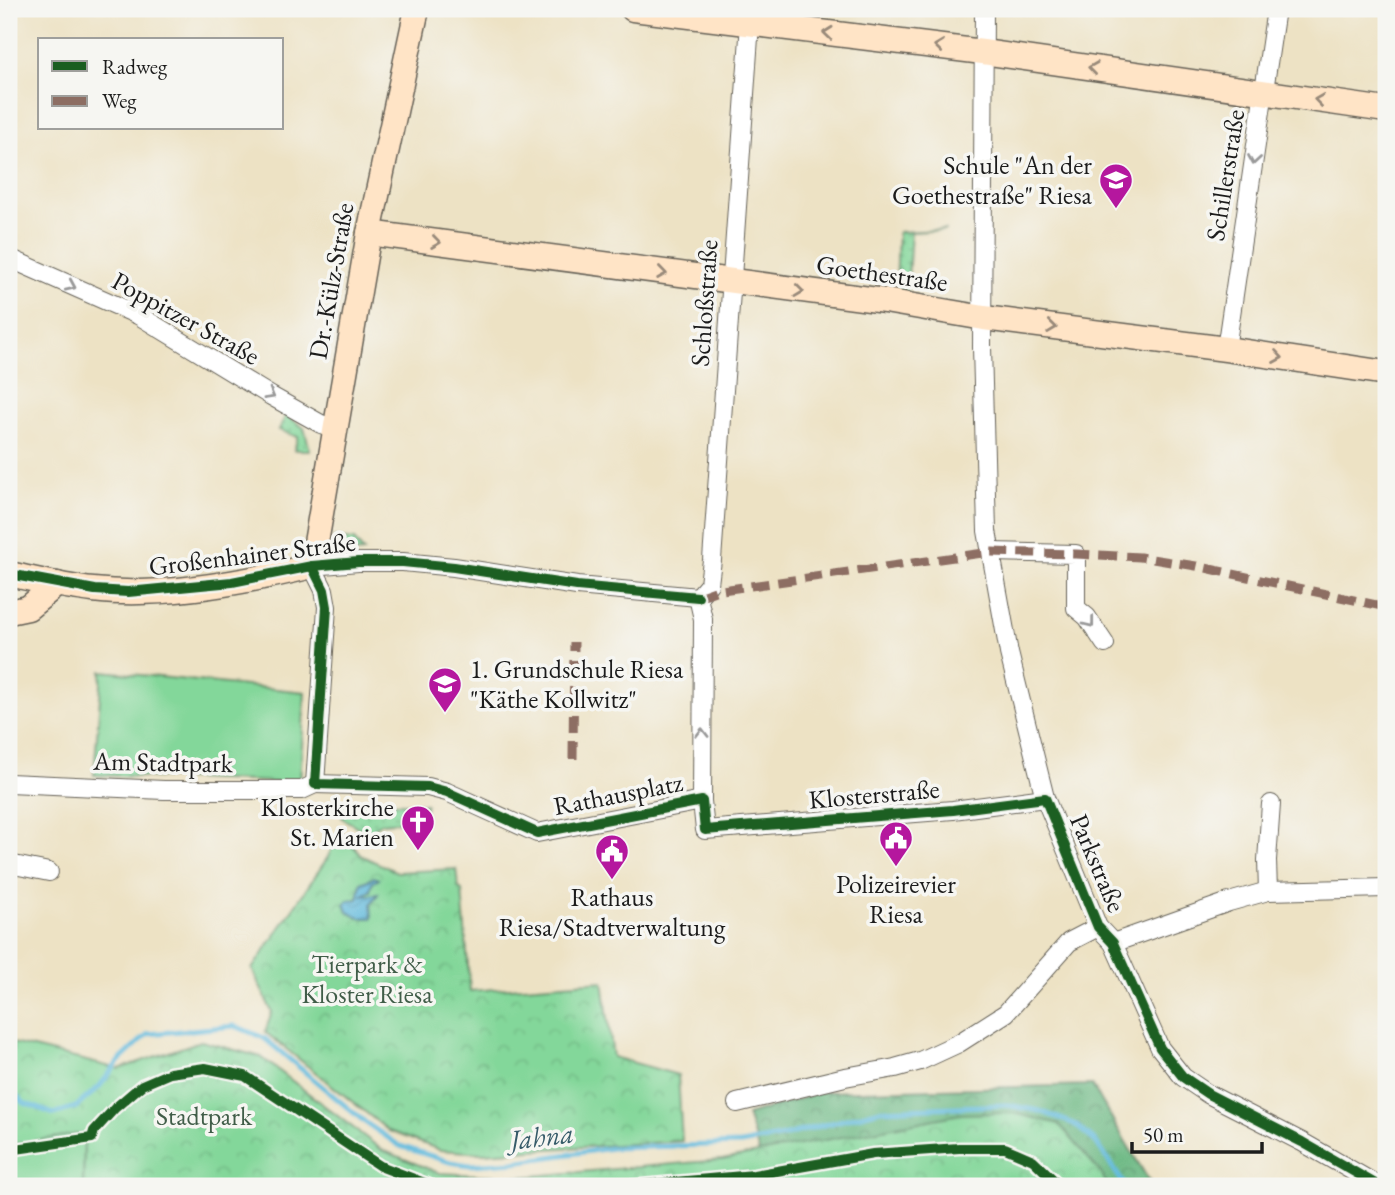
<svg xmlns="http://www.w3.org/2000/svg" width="1395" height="1195" font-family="'EB Garamond',serif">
  <defs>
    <pattern id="grass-dots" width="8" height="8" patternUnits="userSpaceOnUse" patternTransform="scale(1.75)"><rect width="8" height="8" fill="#83d79a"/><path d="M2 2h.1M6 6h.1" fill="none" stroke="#71b884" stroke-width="1.8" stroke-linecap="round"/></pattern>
    <pattern id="forest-crowns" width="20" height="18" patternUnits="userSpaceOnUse" patternTransform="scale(1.75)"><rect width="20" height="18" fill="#6ab882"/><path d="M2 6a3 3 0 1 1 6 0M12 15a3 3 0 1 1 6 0" fill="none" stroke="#56956a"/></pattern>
    <pattern id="park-crowns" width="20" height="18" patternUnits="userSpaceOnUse" patternTransform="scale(1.75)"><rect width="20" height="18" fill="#83d79a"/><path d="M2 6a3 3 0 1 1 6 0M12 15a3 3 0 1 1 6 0" fill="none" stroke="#71b884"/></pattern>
    <pattern id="water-waves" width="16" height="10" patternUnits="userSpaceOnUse" patternTransform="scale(1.75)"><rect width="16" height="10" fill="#5eb9dc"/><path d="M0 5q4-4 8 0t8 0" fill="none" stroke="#519ebc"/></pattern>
  </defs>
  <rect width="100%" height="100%" fill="#f6f6f2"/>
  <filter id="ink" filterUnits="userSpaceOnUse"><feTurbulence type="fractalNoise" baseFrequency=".0143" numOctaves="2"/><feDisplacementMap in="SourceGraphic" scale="14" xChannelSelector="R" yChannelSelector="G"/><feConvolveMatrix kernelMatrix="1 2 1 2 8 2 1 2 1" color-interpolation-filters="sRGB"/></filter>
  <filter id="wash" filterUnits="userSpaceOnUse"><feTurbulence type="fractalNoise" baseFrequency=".00686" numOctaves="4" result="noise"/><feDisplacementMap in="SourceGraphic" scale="28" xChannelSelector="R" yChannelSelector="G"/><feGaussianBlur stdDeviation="1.57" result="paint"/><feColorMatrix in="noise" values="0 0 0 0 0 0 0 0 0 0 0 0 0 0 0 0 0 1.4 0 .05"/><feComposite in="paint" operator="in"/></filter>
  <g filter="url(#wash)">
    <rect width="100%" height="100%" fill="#ede2c4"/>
    <!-- grass -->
    <g fill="url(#grass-dots)" stroke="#507a5b" stroke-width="2">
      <polygon points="946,230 911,232 907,295 896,292 898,232"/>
      <polygon points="286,415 304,428 310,450 294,450 298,437 279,430"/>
      <polygon points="334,538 354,540 364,552 343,554 335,547"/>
      <polygon points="342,801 426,804 424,811 405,811 404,821 381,823 368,833 342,818"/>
    </g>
    <!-- forest -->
    <polygon fill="url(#forest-crowns)" stroke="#436a4f" stroke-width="2" points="1092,1085 1152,1186 767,1186 768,1180 747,1115 822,1092"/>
    <!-- park -->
    <g fill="url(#park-crowns)" stroke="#507a5b" stroke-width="2">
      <polygon points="340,831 362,856 397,872 456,869 458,887 462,890 470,991 603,981 613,1057 678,1075 682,1141 481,1153 440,1150 389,1131 265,1032 272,1012 252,969 328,857"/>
      <polygon points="201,1041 261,1057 382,1150 439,1173 520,1177 722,1160 961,1114 1013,1113 1059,1124 1101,1173 1108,1186 83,1186 84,1134 9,1145 9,1042 119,1069"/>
    </g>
    <!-- garden -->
    <g fill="#83d79a" stroke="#507a5b" stroke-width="2">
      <polygon points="102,671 305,692 300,783 94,775"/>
      <polygon points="84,1133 83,1186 9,1186 9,1145"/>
    </g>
    <!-- water -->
    <polygon fill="url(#water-waves)" stroke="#3d6a7c" stroke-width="2" points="374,877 379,879 372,883 370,891 361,896 378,894 371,904 372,918 360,918 348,912 345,903 348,900 358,899 361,883"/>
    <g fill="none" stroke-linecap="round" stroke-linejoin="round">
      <!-- stream -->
      <polyline stroke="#5eb9dc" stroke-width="5" points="9,1089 24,1103 54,1114 76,1107 99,1087 119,1061 148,1034 235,1026 264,1038 366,1123 400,1146 450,1162 470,1165 514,1162 612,1148 741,1144 779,1137 880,1110 1007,1105 1040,1111 1074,1124 1096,1142 1125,1186"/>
    </g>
  </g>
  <g filter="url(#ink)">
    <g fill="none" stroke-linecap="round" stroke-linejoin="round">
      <!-- street casing -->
      <g stroke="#656157" stroke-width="20">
        <g id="street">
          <polyline points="984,9 982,347 987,531 1009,653 1045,798 1098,927 1113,943 1160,1048 1183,1077 1208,1094 1302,1142 1379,1186"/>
          <polyline points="9,258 138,315 271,396 321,424 334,429"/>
          <polyline points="1226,349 1276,9"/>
          <polyline points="990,552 1076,554 1076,608 1087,617 1105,644"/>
          <polyline points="698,597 709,584 712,560 751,9"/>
          <polyline points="698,597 703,619 702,801 705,830 953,810 1045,798"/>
          <polyline points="9,783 164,790 302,790 315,784"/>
          <polyline points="315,784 327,607 324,590 312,566 358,562 403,562 454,567 577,586 698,597"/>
          <polyline points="315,784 428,787 447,792 537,833 702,801"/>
          <polyline points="9,864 49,872"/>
          <polyline points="1268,891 1267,860 1271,804"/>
          <polyline points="1113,943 1229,902 1268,891 1386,888"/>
          <polyline points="737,1103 845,1077 895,1068 920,1061 959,1043 1006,1013 1069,942 1098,927"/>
        </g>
      </g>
      <!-- secondary casing -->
      <g stroke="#656157" stroke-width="27">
        <g id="secondary">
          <polyline points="633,9 983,52 1386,110"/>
          <polyline points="369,233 885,301 984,318 1226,349 1386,373"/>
          <path d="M9,574C37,580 65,587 93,590C161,598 247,582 312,566L369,233L417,9"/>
          <polyline points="9,612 28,608 57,584"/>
        </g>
      </g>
      <!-- street -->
      <use href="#street" stroke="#fff" stroke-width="18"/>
      <!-- secondary -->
      <use href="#secondary" stroke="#ffe4c6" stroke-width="24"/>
      <!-- quiet -->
      <g stroke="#8d6e63" stroke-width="9" stroke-dasharray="18 9" stroke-linecap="butt">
        <polyline points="698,597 715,591 990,552 1076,554 1140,557 1196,566 1386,607"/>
        <polyline points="573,759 574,642"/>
      </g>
      <!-- cycleway casing -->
      <g stroke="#f6f6f2" stroke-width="15">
        <g id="cycleway">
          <polyline points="312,566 324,590 327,607 315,784 428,787 447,792 537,833 702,801 705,830 953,810 1045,798 1098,927 1113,943 1160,1048 1183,1077 1208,1094 1302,1142 1379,1186"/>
          <polyline points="9,574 95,590 128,592 232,582 312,566 358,562 403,562 454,567 577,586 698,597"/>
          <polyline points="9,1150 92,1138 94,1131 115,1108 142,1085 170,1073 205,1068 245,1076 380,1166 432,1186"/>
          <polyline points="630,1186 754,1175 873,1154 959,1148 1005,1148 1033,1160 1060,1186"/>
        </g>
      </g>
      <!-- cycleway -->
      <use href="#cycleway" stroke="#1b5e20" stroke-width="10"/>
    </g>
    <!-- one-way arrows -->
    <defs><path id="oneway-chevron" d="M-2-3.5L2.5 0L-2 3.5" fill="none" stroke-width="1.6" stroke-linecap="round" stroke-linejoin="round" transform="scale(1.75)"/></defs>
    <g stroke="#998a7a">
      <use href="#oneway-chevron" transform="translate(828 33) rotate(-174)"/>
      <use href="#oneway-chevron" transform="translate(939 46) rotate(-173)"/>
      <use href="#oneway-chevron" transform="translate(1093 68) rotate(-172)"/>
      <use href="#oneway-chevron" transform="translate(1319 100) rotate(-172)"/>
      <use href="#oneway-chevron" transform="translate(436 242) rotate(8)"/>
      <use href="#oneway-chevron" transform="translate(662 273) rotate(8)"/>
      <use href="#oneway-chevron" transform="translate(799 291) rotate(7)"/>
      <use href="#oneway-chevron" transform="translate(1052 327) rotate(7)"/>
      <use href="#oneway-chevron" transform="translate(1278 357) rotate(9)"/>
    </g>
    <g stroke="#999">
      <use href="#oneway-chevron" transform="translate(1254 160) rotate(99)"/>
      <use href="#oneway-chevron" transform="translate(71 286) rotate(24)"/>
      <use href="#oneway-chevron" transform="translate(270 395) rotate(30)"/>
      <use href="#oneway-chevron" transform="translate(1090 623) rotate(52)"/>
      <use href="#oneway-chevron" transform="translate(702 733) rotate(-90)"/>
    </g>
  </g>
  <!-- icons -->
  <defs>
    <g id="school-pin" transform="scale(1.75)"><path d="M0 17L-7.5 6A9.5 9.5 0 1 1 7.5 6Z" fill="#b5179e" stroke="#f6f6f2"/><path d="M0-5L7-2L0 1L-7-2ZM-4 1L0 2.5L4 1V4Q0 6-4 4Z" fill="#fff"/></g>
    <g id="church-pin" transform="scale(1.75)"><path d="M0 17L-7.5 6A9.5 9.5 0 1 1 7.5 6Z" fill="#b5179e" stroke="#f6f6f2"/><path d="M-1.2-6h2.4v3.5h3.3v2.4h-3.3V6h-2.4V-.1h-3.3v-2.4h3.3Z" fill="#fff"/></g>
    <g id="civic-pin" transform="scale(1.75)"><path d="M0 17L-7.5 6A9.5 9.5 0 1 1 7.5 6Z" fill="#b5179e" stroke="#f6f6f2"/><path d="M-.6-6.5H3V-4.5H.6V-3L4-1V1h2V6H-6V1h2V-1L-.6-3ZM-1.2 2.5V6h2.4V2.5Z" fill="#fff"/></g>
  </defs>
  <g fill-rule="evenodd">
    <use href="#school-pin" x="1116" y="180"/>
    <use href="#school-pin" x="445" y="684"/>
    <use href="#church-pin" x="418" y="822"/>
    <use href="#civic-pin" x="896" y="838"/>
    <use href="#civic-pin" x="612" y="851"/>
  </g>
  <g text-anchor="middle" stroke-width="7" stroke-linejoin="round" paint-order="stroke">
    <!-- poi labels -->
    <g font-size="26" fill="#1c1c1c" stroke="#f6f6f2" text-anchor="end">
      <text x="1092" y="174">Schule "An der<tspan x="1092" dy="30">Goethestraße" Riesa</tspan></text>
      <text x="470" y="678" text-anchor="start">1. Grundschule Riesa<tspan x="470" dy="30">"Käthe Kollwitz"</tspan></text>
      <text x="394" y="816">Klosterkirche<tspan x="394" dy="30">St. Marien</tspan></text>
      <text x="896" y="893" text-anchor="middle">Polizeirevier<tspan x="896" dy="30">Riesa</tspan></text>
      <text x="612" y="906" text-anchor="middle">Rathaus<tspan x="612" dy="30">Riesa/Stadtverwaltung</tspan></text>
    </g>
    <!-- street labels -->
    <g font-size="26" fill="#1c1c1c" stroke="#f6f6f2">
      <text transform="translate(1225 175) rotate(-81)" y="9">Schillerstraße</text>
      <text transform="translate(882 273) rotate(8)" y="9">Goethestraße</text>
      <text transform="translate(331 281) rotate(-80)" y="9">Dr.-Külz-Straße</text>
      <text transform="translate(704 303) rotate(-86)" y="9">Schloßstraße</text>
      <text transform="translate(186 318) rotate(29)" y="9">Poppitzer Straße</text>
      <text transform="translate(252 554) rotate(-7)" y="9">Großenhainer Straße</text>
      <text transform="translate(163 762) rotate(1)" y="9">Am Stadtpark</text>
      <text transform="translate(618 794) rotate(-11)" y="9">Rathausplatz</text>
      <text transform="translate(874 794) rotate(-5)" y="9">Klosterstraße</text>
      <text transform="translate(1098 863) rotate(67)" y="9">Parkstraße</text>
    </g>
    <!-- park labels -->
    <g font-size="26" fill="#405d48" stroke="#f6f6f2">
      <text x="367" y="973">Tierpark &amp;<tspan x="367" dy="30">Kloster Riesa</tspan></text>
      <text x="204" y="1125">Stadtpark</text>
    </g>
    <!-- water labels -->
    <g font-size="28" font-style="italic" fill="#365b69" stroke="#f6f6f2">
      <text transform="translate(542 1136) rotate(-7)" y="10">Jahna</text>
    </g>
  </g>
  <!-- margin -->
  <rect width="1395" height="1195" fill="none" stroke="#f6f6f2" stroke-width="35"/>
  <!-- legend -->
  <rect x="38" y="38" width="245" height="91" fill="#f6f6f2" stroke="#9f9f9c" stroke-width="2"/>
  <rect x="52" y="61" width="35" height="10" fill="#1b5e20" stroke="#9f9f9c" stroke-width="2"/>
  <text x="102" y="74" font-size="21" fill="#1c1c1c">Radweg</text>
  <rect x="52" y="96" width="35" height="10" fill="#8d6e63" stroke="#9f9f9c" stroke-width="2"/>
  <text x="102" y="108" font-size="21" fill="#1c1c1c">Weg</text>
  <!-- scale -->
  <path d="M1132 1142v10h130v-10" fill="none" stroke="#1c1c1c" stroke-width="3.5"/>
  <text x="1143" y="1142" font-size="21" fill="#1c1c1c" stroke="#f6f6f2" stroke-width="5" paint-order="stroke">50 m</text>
</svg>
